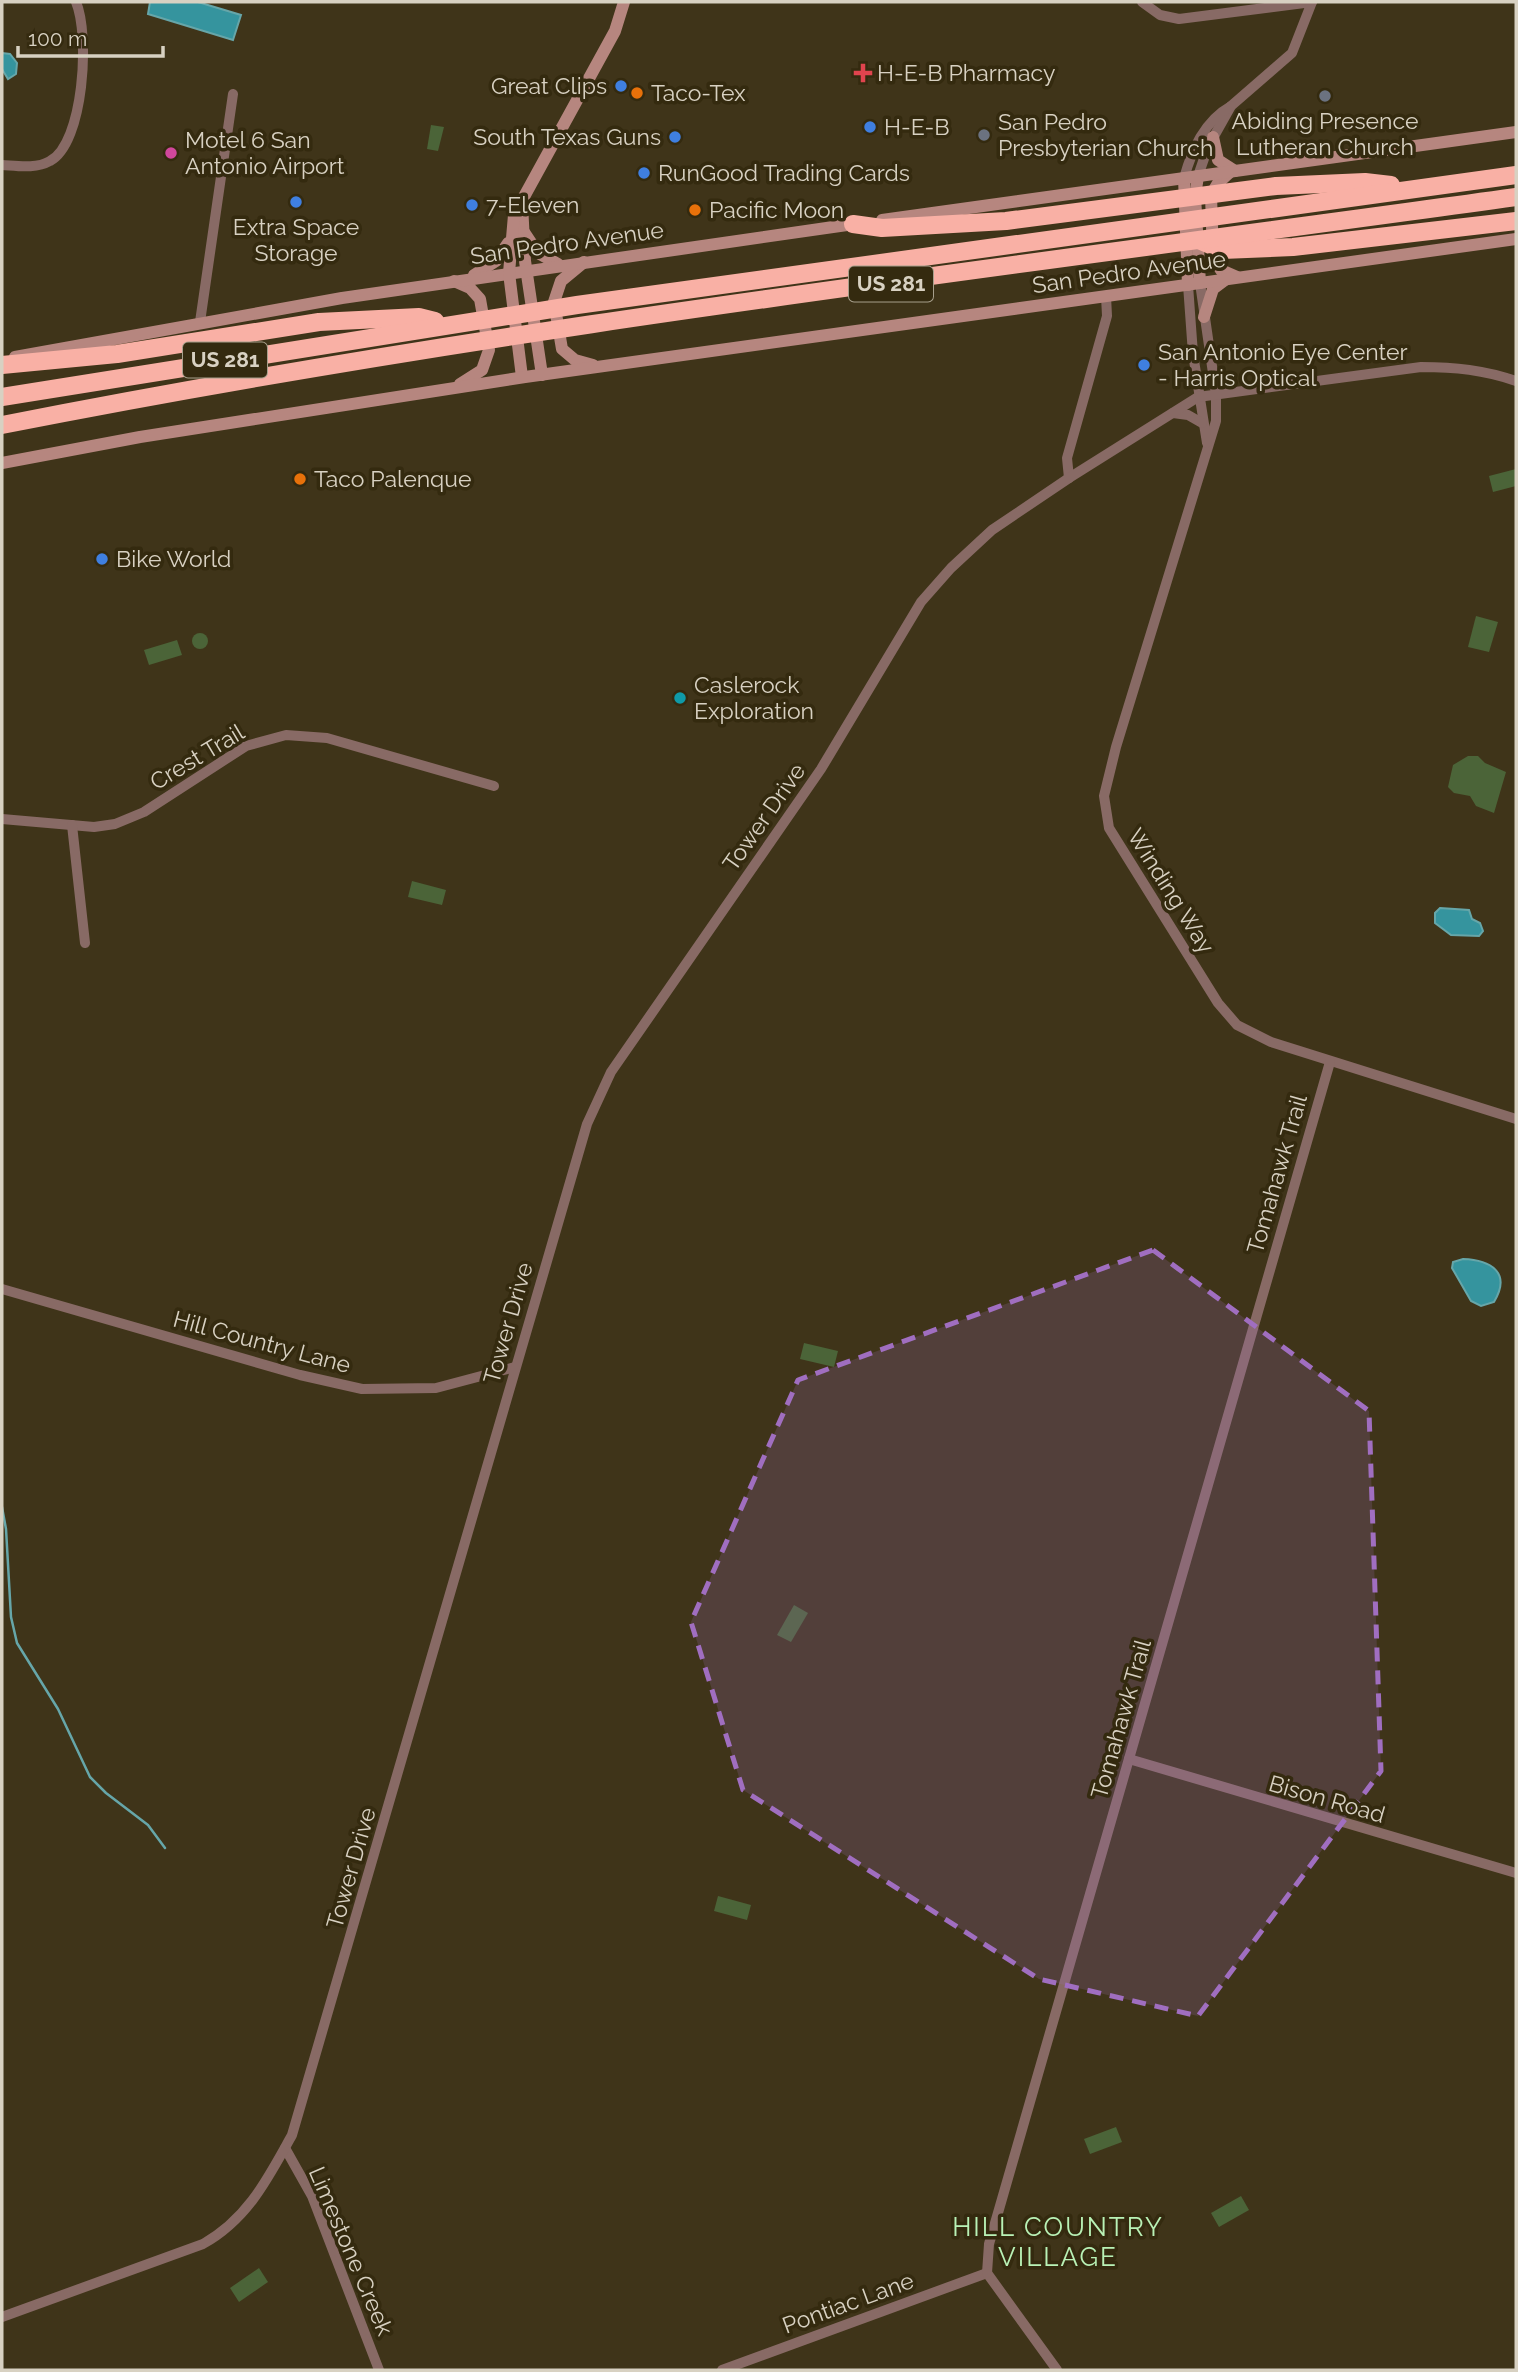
<svg xmlns="http://www.w3.org/2000/svg" width="1518" height="2372" font-family="Raleway,sans-serif">
  <rect width="100%" height="100%" fill="#3f3419"/>
  <!-- green -->
  <g fill="#4b6438">
    <polygon points="431,125 444,127 438,151 427,149"/>
    <polygon points="1516,469 1516,486 1493,492 1489,476"/>
    <polygon points="1476,616 1498,622 1489,652 1468,647"/>
    <circle cx="200" cy="641" r="8"/>
    <polygon points="177,640 182,655 149,665 144,650"/>
    <polygon points="1468,756 1478,756 1485,763 1506,772 1494,813 1476,806 1470,796 1454,793 1448,787 1453,765"/>
    <polygon points="412,881 446,890 442,905 408,897"/>
    <polygon points="804,1343 838,1351 834,1367 800,1359"/>
    <polygon points="794,1605 808,1613 791,1642 777,1635"/>
    <polygon points="718,1896 751,1905 747,1920 714,1911"/>
    <polygon points="1116,2127 1122,2142 1090,2154 1084,2139"/>
    <polygon points="1241,2196 1249,2210 1219,2227 1211,2213"/>
    <polygon points="259,2268 268,2282 239,2302 230,2288"/>
  </g>
  <!-- water -->
  <g fill="#35949e" stroke="#66a6a9" stroke-width="2">
    <polygon points="150,2 198,2 241,15 233,40 148,14"/>
    <polygon points="2,53 10,54 17,63 16,74 8,79 2,69"/>
    <polygon points="1440,908 1469,910 1472,919 1480,923 1483,931 1479,936 1451,935 1435,923 1435,913"/>
    <path d="M1463,1259C1490,1260 1512,1272 1494,1302L1481,1306L1471,1301L1452,1268L1453,1262Z"/>
  </g>
  <g fill="none" stroke-linecap="round" stroke-linejoin="round">
    <!-- stream -->
    <polyline stroke="#66a6a9" stroke-width="2.5" points="2,1507 6,1529 11,1617 17,1643 58,1709 90,1777 106,1793 148,1825 165,1848"/>
    <!-- street -->
    <g stroke="#886a65" stroke-width="10">
      <polyline points="1142,2 1160,15 1179,19 1312,2"/>
      <path d="M2,165C18,166 36,169 50,161C84,143 90,35 76,2"/>
      <polyline points="1198,176 1208,147 1231,106 1292,53 1312,2"/>
      <path d="M1184,178C1192,150 1204,121 1231,106"/>
      <polyline points="1200,283 1216,394 1216,421 1116,747 1104,796 1109,828 1218,1003 1237,1025 1271,1042 1516,1119"/>
      <polyline points="1188,285 1193,354 1207,443"/>
      <polyline points="200,322 233,94"/>
      <polyline points="1173,413 1188,415 1202,423"/>
      <polyline points="1069,478 1067,458 1107,316 1106,296"/>
      <polyline points="2,819 94,827 115,824 144,812 246,746 286,735 327,738 494,786"/>
      <polyline points="72,825 85,943"/>
      <polyline points="2,1289 300,1375 362,1389 436,1388 515,1367"/>
      <polyline points="1129,1759 1516,1873"/>
      <polyline points="285,2148 312,2196 379,2370"/>
      <path d="M2,2317L203,2244C248,2219 268,2178 292,2135L587,1124L611,1072L821,769L921,602L951,568L992,530L1069,478L1198,397L1421,367C1455,367 1484,370 1516,381"/>
      <polyline points="722,2370 987,2273"/>
      <polyline points="1057,2370 987,2273 989,2244 1330,1062"/>
    </g>
    <!-- secondary -->
    <g stroke="#b6867f" stroke-width="12">
      <polyline points="1213,137 1218,160 1235,171"/>
      <polyline points="1230,172 1218,183 1211,195 1213,257 1221,270 1237,277"/>
      <polyline points="1198,176 1195,196 1200,283"/>
      <polyline points="1184,178 1188,285"/>
      <polyline points="522,204 525,261 542,375"/>
      <polyline points="882,220 1516,132"/>
      <polyline points="524,232 538,253 558,264"/>
      <polyline points="584,262 561,281 554,302 562,349 575,360 593,365"/>
      <polyline points="474,275 496,261 508,243"/>
      <polyline points="454,281 470,288 480,299 489,350 482,370 460,384"/>
      <polyline points="1204,317 1213,289 1225,280"/>
      <polyline points="15,357 342,298 861,223"/>
      <polyline points="522,377 509,273 514,215 615,31 624,2"/>
      <polyline points="2,463 140,437 525,377 1516,239"/>
    </g>
    <!-- highway -->
    <g stroke="#f9b0a5" stroke-width="18">
      <polyline points="853,224 882,228 1006,221 1276,186 1365,182 1391,185"/>
      <polyline points="1201,241 1222,250 1293,247 1516,221"/>
      <polyline points="2,365 117,354 319,322 419,317 435,321"/>
      <polyline points="2,397 577,305 1516,175"/>
      <path d="M2,425C502,326 1011,267 1516,197"/>
    </g>
  </g>
  <!-- marked area -->
  <path fill="#a06ec0" fill-opacity="0.2" stroke="#a06ec0" stroke-width="5" stroke-dasharray="14 9" stroke-linejoin="round" d="M1153,1250L1369,1411L1381,1771L1198,2016L1039,1979L743,1790L691,1622L798,1380Z"/>
  <!-- markers -->
  <path fill="#e0444e" stroke="#342a0f" stroke-width="2.5" d="M859.5 62.5h7v7h7v7h-7v7h-7v-7h-7v-7h7z"/>
  <g fill="#3f7fe0" stroke="#342a0f" stroke-width="2.5">
    <circle cx="621" cy="86" r="7"/>
    <circle cx="870" cy="127" r="7"/>
    <circle cx="675" cy="137" r="7"/>
    <circle cx="644" cy="173" r="7"/>
    <circle cx="296" cy="202" r="7"/>
    <circle cx="472" cy="205" r="7"/>
    <circle cx="1144" cy="365" r="7"/>
    <circle cx="102" cy="559" r="7"/>
  </g>
  <g fill="#e8710a" stroke="#342a0f" stroke-width="2.5">
    <circle cx="637" cy="93" r="7"/>
    <circle cx="695" cy="210" r="7"/>
    <circle cx="300" cy="479" r="7"/>
  </g>
  <g fill="#6b7280" stroke="#342a0f" stroke-width="2.5">
    <circle cx="1325" cy="96" r="7"/>
    <circle cx="984" cy="135" r="7"/>
  </g>
  <circle fill="#d1479c" stroke="#342a0f" stroke-width="2.5" cx="171" cy="153" r="7"/>
  <circle fill="#0f9aa8" stroke="#342a0f" stroke-width="2.5" cx="680" cy="698" r="7"/>
  <g text-anchor="middle" stroke-width="7" stroke-linejoin="round" paint-order="stroke">
    <!-- shield labels -->
    <g fill="#342a0f" stroke="#a79f8c" stroke-width="2">
      <rect x="849" y="266.5" width="84" height="35" rx="5"/>
      <rect x="183" y="342.5" width="84" height="35" rx="5"/>
    </g>
    <g font-size="21" font-weight="bold" fill="#d8d1c2">
      <text x="891" y="291">US 281</text>
      <text x="225" y="367">US 281</text>
    </g>
    <!-- poi labels -->
    <g font-size="23" fill="#d8d1c2" stroke="#342a0f" text-anchor="start">
      <text x="877" y="81">H-E-B Pharmacy</text>
      <text x="607" y="94" text-anchor="end">Great Clips</text>
      <text x="651" y="101">Taco-Tex</text>
      <text x="1325" y="129" text-anchor="middle">Abiding Presence<tspan x="1325" dy="26">Lutheran Church</tspan></text>
      <text x="998" y="130">San Pedro<tspan x="998" dy="26">Presbyterian Church</tspan></text>
      <text x="884" y="135">H-E-B</text>
      <text x="661" y="145" text-anchor="end">South Texas Guns</text>
      <text x="185" y="148">Motel 6 San<tspan x="185" dy="26">Antonio Airport</tspan></text>
      <text x="658" y="181">RunGood Trading Cards</text>
      <text x="486" y="213">7-Eleven</text>
      <text x="709" y="218">Pacific Moon</text>
      <text x="296" y="235" text-anchor="middle">Extra Space<tspan x="296" dy="26">Storage</tspan></text>
      <text x="1158" y="360">San Antonio Eye Center<tspan x="1158" dy="26">- Harris Optical</tspan></text>
      <text x="314" y="487">Taco Palenque</text>
      <text x="116" y="567">Bike World</text>
      <text x="694" y="693">Caslerock<tspan x="694" dy="26">Exploration</tspan></text>
    </g>
    <!-- street labels -->
    <g font-size="23" fill="#d8d1c2" stroke="#342a0f">
      <text transform="translate(567 243) rotate(-8)" y="8">San Pedro Avenue</text>
      <text transform="translate(1129 272) rotate(-8)" y="8">San Pedro Avenue</text>
      <text transform="translate(197 757) rotate(-31)" y="8">Crest Trail</text>
      <text transform="translate(764 817) rotate(-55)" y="8">Tower Drive</text>
      <text transform="translate(1171 891) rotate(58)" y="8">Winding Way</text>
      <text transform="translate(1277 1174) rotate(-74)" y="8">Tomahawk Trail</text>
      <text transform="translate(508 1323) rotate(-74)" y="8">Tower Drive</text>
      <text transform="translate(262 1342) rotate(15)" y="8">Hill Country Lane</text>
      <text transform="translate(1121 1719) rotate(-74)" y="8">Tomahawk Trail</text>
      <text transform="translate(1327 1799) rotate(16)" y="8">Bison Road</text>
      <text transform="translate(351 1868) rotate(-74)" y="8">Tower Drive</text>
      <text transform="translate(351 2251) rotate(67)" y="8">Limestone Creek</text>
      <text transform="translate(848 2303) rotate(-20)" y="8">Pontiac Lane</text>
    </g>
    <!-- quarter labels -->
    <g font-size="26" letter-spacing="2" fill="#b9f2b6" stroke="#342a0f">
      <text x="1058" y="2236">HILL COUNTRY<tspan x="1058" dy="30">VILLAGE</tspan></text>
    </g>
  </g>
  <!-- border -->
  <rect width="1518" height="2372" fill="none" stroke="#d8d1c2" stroke-width="7"/>
  <!-- scale -->
  <path d="M18 46v10h145v-10" fill="none" stroke="#d8d1c2" stroke-width="3.5"/>
  <text x="28" y="46" font-size="21" fill="#d8d1c2" stroke="#342a0f" stroke-width="5" paint-order="stroke">100 m</text>
</svg>
